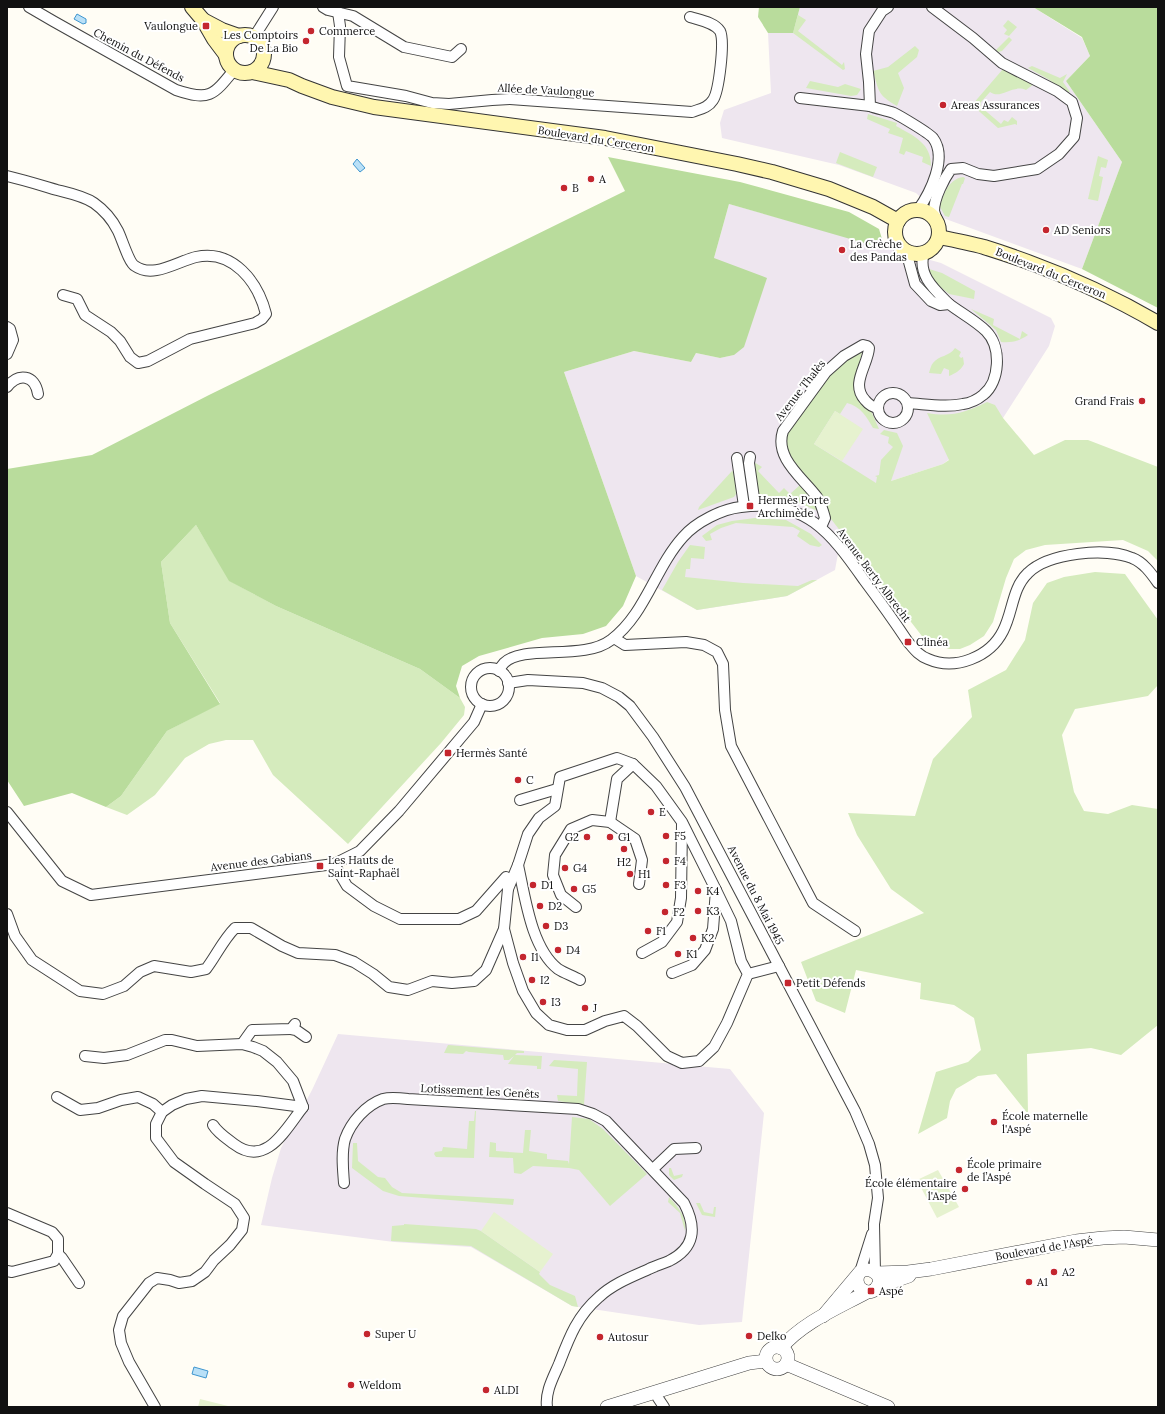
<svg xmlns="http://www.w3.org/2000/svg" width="1165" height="1414" font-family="Lora,serif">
  <rect width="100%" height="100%" fill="#fffdf5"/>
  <!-- industrial -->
  <g fill="#eee6ef">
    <polygon points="800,7 1033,7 1082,38 1090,56 1066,81 1122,162 1082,269 943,218 916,193 839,165 722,138 720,123 724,110 771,93 768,33 793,33"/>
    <polygon points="729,204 941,263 1051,318 1055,326 1049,346 1003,418 943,464 891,481 847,525 842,532 835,570 787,596 697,610 636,576 564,372 634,351 691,362 696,353 720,358 734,355 714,258"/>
    <polygon points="338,1034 730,1069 764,1113 742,1322 699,1325 572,1306 471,1247 394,1242 261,1225 272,1178 281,1148 312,1090"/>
  </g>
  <!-- green -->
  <g fill="#d5ebbd">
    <polygon points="798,15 806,20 798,31 842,65 844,62 845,69 843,70 793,33"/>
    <polygon points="1008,20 1017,27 1009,36 1004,34 1007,30 1003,26"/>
    <polygon points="1009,37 1012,40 1002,51 998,52 996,50"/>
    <path d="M915,46L919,50L917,57L898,73L904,88L897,106C878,95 879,92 873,71L888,67Z"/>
    <polygon points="1032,66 1060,78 1067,74 1063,82 1070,92 1066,92 1048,79 1028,68"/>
    <path d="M1003,69L1034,84L1026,90C1012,84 1001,100 990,92L981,102V107L1001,124L1004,120L1008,122L1012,117L1017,121V125L1015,124L998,128L972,105Z"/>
    <polygon points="810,81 838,87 845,84 861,89 857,95 851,96 806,88"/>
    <path d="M868,114L897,123L896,126C914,136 931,143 931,166L922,162L923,157L906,151L904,155L899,153L903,138L888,133L890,129L867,119Z"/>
    <polygon points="840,152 877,167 873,177 836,163"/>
    <polygon points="1098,156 1108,160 1106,168 1101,167 1099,176 1103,177 1098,201 1088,199"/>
    <path d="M963,177L965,178L963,184H962L949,217L945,216L940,207C943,194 949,179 963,177Z"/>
    <polygon points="929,269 942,273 975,291 974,299 949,294 933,281 927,273"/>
    <path d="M971,309L994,319L993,325L1020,339L1022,331L1028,335C1019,341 1012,343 1001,342L996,330Z"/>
    <path d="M955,348L961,352L959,356L961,358L963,357L964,364C960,371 956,373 949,376V370L944,368L941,374L929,373C930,370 931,365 933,363C939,355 949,357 955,348Z"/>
    <path d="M859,350L862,353L856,377L879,429L873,428C867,417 860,406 847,403L840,414L835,411L814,444L876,483L877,477L875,476L879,475L881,460L893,447L888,443L889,437L880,434L884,430L897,433L903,446L891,481L943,464L949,460L927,413C952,417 964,413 987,402L995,405L1003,418L1034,455L1065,440H1088L1158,467V561L1148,551L1123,540L1045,545L1026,550L1014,559L1006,578L993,622L984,636L970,645L960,649H949L925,640L824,510L783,447V434L828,375Z"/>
    <polygon points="754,462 762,467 758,471 779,493 784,488 790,494 800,485 812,498 818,511 788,499 758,495"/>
    <polygon points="732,471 735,473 736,494 734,497 698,510 699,507"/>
    <polygon points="755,518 786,520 811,534 822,545 819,547 810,545 797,536 800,531 793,527 736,523 721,528 710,534 712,540 706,541 702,536 717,525 732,521"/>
    <polygon points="196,525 230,581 276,606 420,669 460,698 465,707 464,715 441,743 348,844 273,775 253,740 226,740 209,744 185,758 155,795 127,815 106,807 121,796 167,731 220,703 170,623 161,562"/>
    <polygon points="690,545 705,547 704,559 691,558 690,569 686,569 685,577 743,583 798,586 812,580 817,580 787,596 697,610 662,590 678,562"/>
    <polygon points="1095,572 1125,574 1158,620 1158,685 1148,696 1075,709 1062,735 1074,792 1084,811 1108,814 1132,805 1158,809 1158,1025 1121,1055 1091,1048 1027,1054 1028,1114 996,1074 978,1076 956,1089 950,1101 947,1118 918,1134 936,1072 968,1062 981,1050 974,1018 954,1005 920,999 921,983 856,970 845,1013 816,1001 801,962 924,913 891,889 857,835 848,813 915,816 933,759 972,717 968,690 1006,670 1025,640 1033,603 1047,583 1064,577"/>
    <polygon points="448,1045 524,1051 524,1053 517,1053 515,1055 542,1056 541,1069 537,1069 537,1066 508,1064 514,1056 509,1060 504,1060 503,1055 469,1052 466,1051 463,1054 444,1053"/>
    <polygon points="554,1060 587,1062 584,1105 558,1101 557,1095 577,1096 578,1069 549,1066"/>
    <polygon points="519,1092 530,1093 530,1096 534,1097 535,1093 540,1094 540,1097 520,1098"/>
    <polygon points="475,1111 476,1111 474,1158 436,1157 434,1154 435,1152 442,1151 443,1147 467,1149 469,1121 474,1121"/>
    <polygon points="572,1117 589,1119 603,1129 647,1174 610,1206 579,1170 569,1168 533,1166 521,1174 514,1173 513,1158 489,1157 490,1142 496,1143 496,1151 523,1153 525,1130 531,1130 529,1151 547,1154 547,1159 568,1161 569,1164"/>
    <polygon points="353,1143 357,1143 358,1161 378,1177 385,1178 392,1187 402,1193 514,1199 513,1205 399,1196 383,1191 352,1168"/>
    <polygon points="669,1168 671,1168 674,1176 683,1174 682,1177 674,1180 669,1175"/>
    <path d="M669,1197C679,1208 687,1217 685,1231L680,1213L668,1202Z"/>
    <polygon points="696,1203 700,1203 704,1212 713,1214 714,1207 716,1207 715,1217 702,1215"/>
    <polygon points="404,1224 476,1229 481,1231 540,1272 539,1274 550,1285 575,1296 578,1307 572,1306 471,1246 391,1241 392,1226 404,1225"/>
  </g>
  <!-- forest -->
  <g fill="#b9dc9c">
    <polygon points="759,7 800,7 793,33 768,33 758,17"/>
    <polygon points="1033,7 1158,7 1158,308 1082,269 1122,162 1066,81 1090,56 1082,37"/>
    <polygon points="608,157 740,182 849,212 879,229 885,249 729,204 714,258 767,278 744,347 734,355 720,358 696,353 691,362 634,351 564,372 636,576 623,606 606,626 583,634 542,638 479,656 462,666 456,686 460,698 420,669 276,606 229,581 196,525 161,562 170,623 220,704 167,731 121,796 106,807 72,793 24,806 7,780 7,469 92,455 209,395 625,191"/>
  </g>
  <!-- pitch -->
  <g fill="#e6f2cf">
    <polygon points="835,411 863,429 842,461 814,444"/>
    <polygon points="938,1170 959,1207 937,1218 917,1180"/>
    <polygon points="494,1212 553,1254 540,1272 481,1231"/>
    <polygon points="200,1399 232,1407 198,1407"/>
  </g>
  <!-- water -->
  <g fill="#b9e0f7" stroke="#3f96cf">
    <polygon points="77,14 86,19 86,23 83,24 74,19"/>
    <polygon points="357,159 365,168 360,172 353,164"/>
    <polygon points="194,1367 208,1371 206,1378 192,1374"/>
  </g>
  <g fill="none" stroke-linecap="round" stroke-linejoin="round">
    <!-- minor casing -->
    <g stroke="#444" stroke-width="12">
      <g id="minor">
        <path d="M29,7L53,21L176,90C209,101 213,96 234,70"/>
        <polyline points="323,7 328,10 353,16 404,47 452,57 461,49"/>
        <path d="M888,7L882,11L869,31L866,54L869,82L870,106C877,109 886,110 894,113C900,116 929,133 933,138C948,158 930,193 918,210"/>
        <path d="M932,7L973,38L1002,63L1057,91L1072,102L1077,118L1074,137L1059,154L1037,169L994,176L978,174L963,168L951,169C944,179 934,198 934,211C935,215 937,219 938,223"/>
        <path d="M338,12L340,26L339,57L347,86L406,96L432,103L449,104L492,100L510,99L692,112C700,109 708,108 713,100C719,91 725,41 720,31C714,22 699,20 690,17"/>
        <polyline points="254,37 273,7"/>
        <polyline points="800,98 870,106"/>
        <path d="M7,176C24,180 40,185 57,190C69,193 84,196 94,203C104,210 113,221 118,231C122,239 129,263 135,266C153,279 178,261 196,257C233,249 258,282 266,314L262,319L255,323L190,339L148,361L138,363L130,357L120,341L111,332L85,315L77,299L63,295"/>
        <path d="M906,251L915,284L931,301L940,305L949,304C961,313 976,321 986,331C1002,347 1000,382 983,395C977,400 970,403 963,404C945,408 925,404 908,403"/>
        <path d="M924,253C917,275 935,290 949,304"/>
        <polyline points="7,327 10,329 13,340 7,354"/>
        <path d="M7,387C18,373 35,374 38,394"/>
        <circle cx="893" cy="408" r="15"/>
        <polyline points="750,457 749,463 755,505"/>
        <polyline points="737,458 744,506"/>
        <path d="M821,527L825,518C823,511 821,503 817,497C803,478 774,458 783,431L826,372L844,356L863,345L867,346L869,348C868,365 850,384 865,400C869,405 872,407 878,408"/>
        <polyline points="614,638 625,645 686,642 704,645 717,652 723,664 725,710 731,746 813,903 855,931"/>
        <circle cx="490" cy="687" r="19"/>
        <path d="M499,671C500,668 502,665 504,663C523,644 584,661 611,640C645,615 655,568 683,537C696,522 722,509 741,507C805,498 831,533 864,580C879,600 894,621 908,642C914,649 919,656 928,659C955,671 990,657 1003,631C1013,612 1012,588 1028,573C1048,553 1106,547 1132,558C1143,562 1151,573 1158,583"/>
        <polyline points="508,683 528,680 583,683 602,688 619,697 630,706 653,737 685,787 855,1111 869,1144 875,1165 878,1198 874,1224 875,1272"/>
        <polyline points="520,800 557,789"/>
        <polyline points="7,812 62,881 91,895 334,864 360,851 399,811 474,722 482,704"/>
        <polyline points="610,822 617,779 633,764"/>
        <polyline points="334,864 347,886 374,906 400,919 459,919 476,911 506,877"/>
        <path d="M518,865C525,896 531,948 558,969C564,973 573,976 580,980"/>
        <polyline points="576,907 561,895 553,875 555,855 571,829 592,820 610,822 635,839 642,860 639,884"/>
        <path d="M7,914L15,936L32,960L80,991L103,994L124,986L140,972L154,966L191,972L206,969C216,956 223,940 235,928H251L282,946L298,953L335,955L354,962L373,974L389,987L408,990L432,981L452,983L474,981L486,970L504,929L508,889L507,882"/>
        <polyline points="504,929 513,963 523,991 536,1013 549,1025 567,1030 585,1030 605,1021 624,1016 637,1026 667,1056 682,1063 699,1061 714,1047 727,1023 748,974 741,961 731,921 716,890 682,822 656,786 633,764 617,758 560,777 555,806 539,818 528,834 518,865 508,889"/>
        <polyline points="642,953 662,942 677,922 681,898 682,824"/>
        <polyline points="672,973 692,965 705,950 713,929 716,890"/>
        <polyline points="748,974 779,966"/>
        <polyline points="291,1029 296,1030 306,1037"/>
        <polyline points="242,1044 252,1030 291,1029 295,1024"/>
        <polyline points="85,1056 104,1058 127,1055 165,1040 172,1040 197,1046 242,1044 253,1047 263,1051 277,1062 293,1081 303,1107 257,1101 202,1096 186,1099 172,1105 162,1112 156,1124 156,1138 174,1162 205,1184 235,1204 244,1218 242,1230 230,1245 214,1260 205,1272 192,1281 179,1283 170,1280 157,1278 149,1283 123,1316 119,1330 121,1343 129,1362 155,1407"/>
        <polyline points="57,1097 80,1110 98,1108 121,1100 138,1097 153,1104 162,1112"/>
        <path d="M213,1125C218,1133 226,1138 234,1144C266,1168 285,1130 303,1107"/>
        <polyline points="653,1169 674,1149 696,1148"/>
        <path d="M344,1183C343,1169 341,1153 345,1139C351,1122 366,1105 383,1099C390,1097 400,1098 408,1099L578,1109L593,1114L606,1121L684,1203C697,1228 695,1248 669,1261C662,1264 655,1266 649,1269C631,1277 613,1284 599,1297C577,1316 569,1338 559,1364C553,1378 545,1392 547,1407"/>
        <polyline points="7,1213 52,1232 58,1239 58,1254 54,1261 12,1272 7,1271"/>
        <polyline points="58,1254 62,1258 79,1283"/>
        <polyline points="860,1272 872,1234"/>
        <polyline points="656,1393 658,1398 664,1407"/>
      </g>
    </g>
    <!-- tertiary casing -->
    <g stroke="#444" stroke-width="14">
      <g id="tertiary">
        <polyline points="877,1273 908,1272 931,1269 1076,1241 1103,1238 1124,1237 1158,1240"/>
        <polyline points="877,1287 909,1276"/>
        <path d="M823,1316L860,1272C869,1266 884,1274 878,1286C871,1298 853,1290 858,1275"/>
        <circle cx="777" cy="1358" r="11"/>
        <path d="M781,1348C803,1322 838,1308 867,1292"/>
        <polyline points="786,1364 888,1407"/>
        <polyline points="607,1407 749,1363 766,1361"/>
      </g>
    </g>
    <!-- secondary casing -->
    <g stroke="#333" stroke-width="16">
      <g id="secondary">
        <polyline points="192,7 203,20 214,39 226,55"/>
        <polyline points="203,20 222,30 239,36"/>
        <circle cx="245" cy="54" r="19"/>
        <polyline points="252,72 289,80 302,86 332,97 374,107 605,138 737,164 772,172 829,189 873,207 898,221"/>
        <circle cx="917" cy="232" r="22"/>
        <path d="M939,237C954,240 969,243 984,247C1045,266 1103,291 1158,323"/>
      </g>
    </g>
    <!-- minor -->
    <use href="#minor" stroke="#fff" stroke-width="10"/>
    <!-- tertiary -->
    <use href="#tertiary" stroke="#fff" stroke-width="13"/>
    <!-- secondary -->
    <use href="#secondary" stroke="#fff6b0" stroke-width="14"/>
  </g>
  <!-- markers -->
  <g fill="#c4262e" stroke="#fff" stroke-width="1.5">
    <rect x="202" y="22" width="8" height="8" rx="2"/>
    <circle cx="311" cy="31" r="4"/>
    <circle cx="306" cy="41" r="4"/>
    <circle cx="943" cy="105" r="4"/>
    <circle cx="591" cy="179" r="4"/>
    <circle cx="564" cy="188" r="4"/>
    <circle cx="1046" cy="230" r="4"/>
    <circle cx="842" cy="250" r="4"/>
    <circle cx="1142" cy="401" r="4"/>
    <rect x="746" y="502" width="8" height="8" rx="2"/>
    <rect x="904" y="638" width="8" height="8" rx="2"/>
    <rect x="444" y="749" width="8" height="8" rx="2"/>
    <circle cx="518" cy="780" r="4"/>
    <circle cx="651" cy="812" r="4"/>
    <circle cx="666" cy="836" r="4"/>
    <circle cx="587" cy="837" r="4"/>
    <circle cx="610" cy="837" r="4"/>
    <circle cx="624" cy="849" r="4"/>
    <circle cx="666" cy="861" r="4"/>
    <rect x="316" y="862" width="8" height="8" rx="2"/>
    <circle cx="565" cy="868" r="4"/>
    <circle cx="630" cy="874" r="4"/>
    <circle cx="533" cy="885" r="4"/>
    <circle cx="666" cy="885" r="4"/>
    <circle cx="574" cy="889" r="4"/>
    <circle cx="698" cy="891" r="4"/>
    <circle cx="540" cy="906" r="4"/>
    <circle cx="698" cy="911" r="4"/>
    <circle cx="665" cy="912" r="4"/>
    <circle cx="546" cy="926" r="4"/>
    <circle cx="648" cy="931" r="4"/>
    <circle cx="693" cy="938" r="4"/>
    <circle cx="558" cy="950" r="4"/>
    <circle cx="678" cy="954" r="4"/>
    <circle cx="523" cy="957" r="4"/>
    <circle cx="532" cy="980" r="4"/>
    <rect x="784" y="979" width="8" height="8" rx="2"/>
    <circle cx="543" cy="1002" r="4"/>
    <circle cx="585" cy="1008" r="4"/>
    <circle cx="994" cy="1122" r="4"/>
    <circle cx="959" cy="1170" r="4"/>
    <circle cx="965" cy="1189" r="4"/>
    <circle cx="1054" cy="1272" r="4"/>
    <circle cx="1029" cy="1282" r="4"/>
    <rect x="867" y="1287" width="8" height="8" rx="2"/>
    <circle cx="367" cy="1334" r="4"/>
    <circle cx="749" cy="1336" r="4"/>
    <circle cx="600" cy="1337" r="4"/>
    <circle cx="351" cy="1385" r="4"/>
    <circle cx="486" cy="1390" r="4"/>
  </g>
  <g text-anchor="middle" stroke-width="4" stroke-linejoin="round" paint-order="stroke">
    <!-- poi labels -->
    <g font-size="11" fill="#111" stroke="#fff" text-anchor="start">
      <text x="198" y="30" text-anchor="end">Vaulongue</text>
      <text x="319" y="35">Commerce</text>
      <text x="298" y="39" text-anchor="end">Les Comptoirs<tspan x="298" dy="13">De La Bio</tspan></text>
      <text x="951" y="109">Areas Assurances</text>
      <text x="599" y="183">A</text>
      <text x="572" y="192">B</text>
      <text x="1054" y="234">AD Seniors</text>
      <text x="850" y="248">La Crèche<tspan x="850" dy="13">des Pandas</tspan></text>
      <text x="1134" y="405" text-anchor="end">Grand Frais</text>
      <text x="758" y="504">Hermès Porte<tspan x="758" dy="13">Archimède</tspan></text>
      <text x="916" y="646">Clinéa</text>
      <text x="456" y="757">Hermès Santé</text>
      <text x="526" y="784">C</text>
      <text x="659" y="816">E</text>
      <text x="674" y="840">F5</text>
      <text x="579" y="841" text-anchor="end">G2</text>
      <text x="618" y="841">G1</text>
      <text x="328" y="864">Les Hauts de<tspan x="328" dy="13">Saint-Raphaël</tspan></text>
      <text x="674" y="865">F4</text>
      <text x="624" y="866" text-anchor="middle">H2</text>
      <text x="573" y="872">G4</text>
      <text x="638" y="878">H1</text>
      <text x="541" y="889">D1</text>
      <text x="674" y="889">F3</text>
      <text x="582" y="893">G5</text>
      <text x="706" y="895">K4</text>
      <text x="548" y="910">D2</text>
      <text x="706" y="915">K3</text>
      <text x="673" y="916">F2</text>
      <text x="554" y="930">D3</text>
      <text x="656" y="935">F1</text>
      <text x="701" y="942">K2</text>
      <text x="566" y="954">D4</text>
      <text x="686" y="958">K1</text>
      <text x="531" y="961">I1</text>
      <text x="540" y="984">I2</text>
      <text x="796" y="987">Petit Défends</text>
      <text x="551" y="1006">I3</text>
      <text x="593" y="1012">J</text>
      <text x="1002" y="1120">École maternelle<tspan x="1002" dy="13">l'Aspé</tspan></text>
      <text x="967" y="1168">École primaire<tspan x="967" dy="13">de l’Aspé</tspan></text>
      <text x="957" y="1187" text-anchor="end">École élémentaire<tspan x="957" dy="13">l'Aspé</tspan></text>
      <text x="1062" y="1276">A2</text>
      <text x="1037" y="1286">A1</text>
      <text x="879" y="1295">Aspé</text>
      <text x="375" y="1338">Super U</text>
      <text x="757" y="1340">Delko</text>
      <text x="608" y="1341">Autosur</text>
      <text x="359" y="1389">Weldom</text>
      <text x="494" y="1394">ALDI</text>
    </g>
    <!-- street labels -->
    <g font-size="11" fill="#111" stroke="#fff">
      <text transform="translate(139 55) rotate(28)" y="4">Chemin du Défends</text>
      <text transform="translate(546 90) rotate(3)" y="4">Allée de Vaulongue</text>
      <text transform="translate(596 139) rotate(9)" y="4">Boulevard du Cerceron</text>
      <text transform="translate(1051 273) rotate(22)" y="4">Boulevard du Cerceron</text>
      <text transform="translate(800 390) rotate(-52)" y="4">Avenue Thalès</text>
      <text transform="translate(874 575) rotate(53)" y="4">Avenue Berty Albrecht</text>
      <text transform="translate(261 861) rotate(-7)" y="4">Avenue des Gabians</text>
      <text transform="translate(756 895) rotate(63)" y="4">Avenue du 8 Mai 1945</text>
      <text transform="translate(480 1091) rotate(3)" y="4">Lotissement les Genêts</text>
      <text transform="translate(1044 1248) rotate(-10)" y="4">Boulevard de l'Aspé</text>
    </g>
  </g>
  <!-- border -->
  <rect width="1165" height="1414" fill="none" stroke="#111111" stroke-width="16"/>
</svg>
